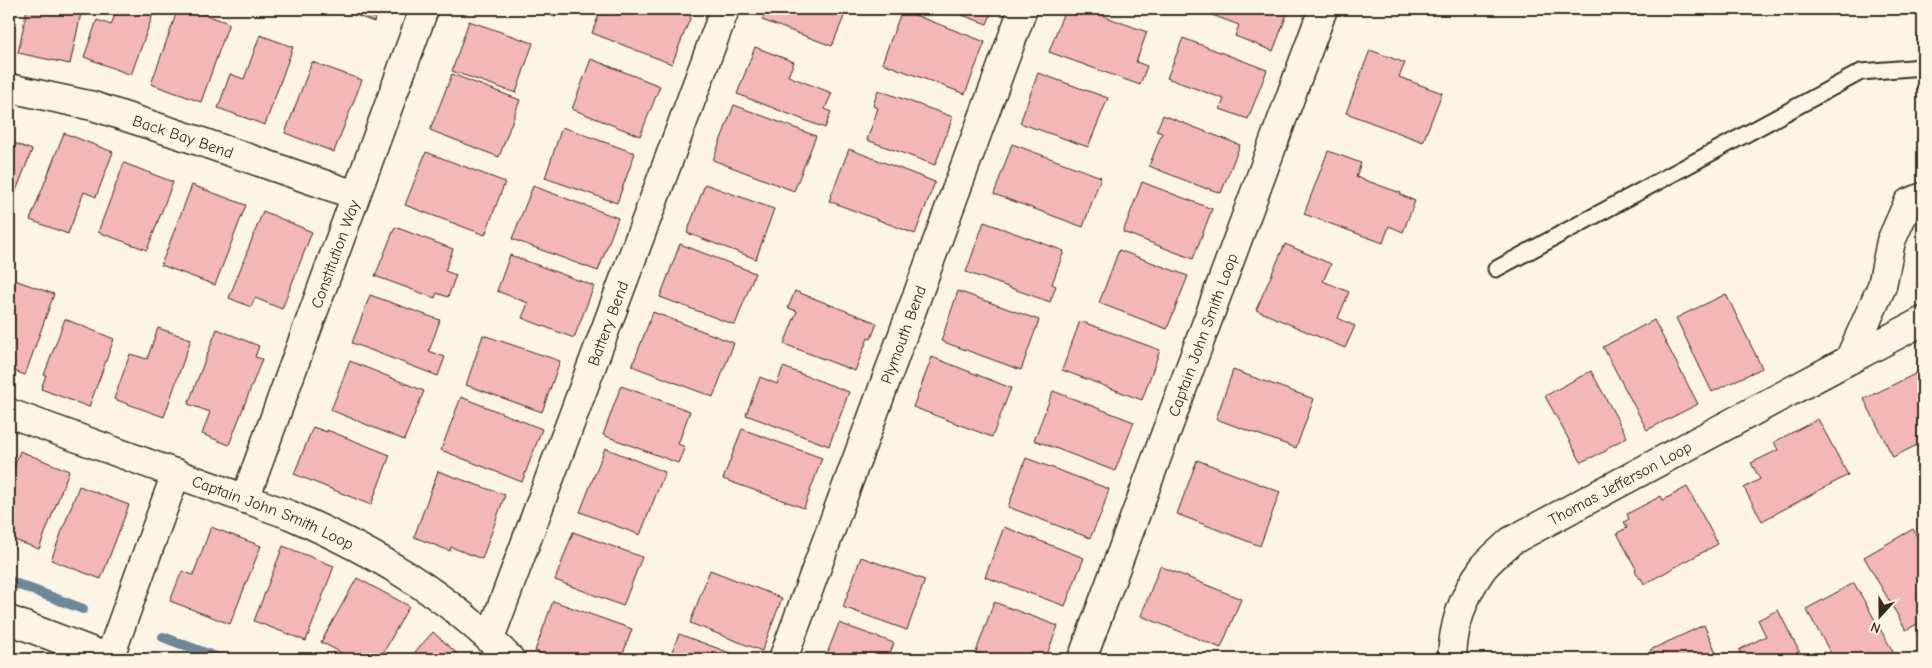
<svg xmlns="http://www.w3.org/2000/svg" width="1932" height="668" font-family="'Comic Neue',sans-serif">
  <rect width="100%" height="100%" fill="#fcf5e5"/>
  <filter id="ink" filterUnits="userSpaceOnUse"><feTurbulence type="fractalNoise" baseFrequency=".02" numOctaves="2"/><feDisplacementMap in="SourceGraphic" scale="10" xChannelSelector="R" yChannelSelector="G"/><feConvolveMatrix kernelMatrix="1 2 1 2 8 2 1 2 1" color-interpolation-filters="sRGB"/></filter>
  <g filter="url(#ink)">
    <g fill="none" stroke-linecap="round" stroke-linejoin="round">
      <!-- stream -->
      <g stroke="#6c889a" stroke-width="10">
        <polyline points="9,581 83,609"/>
        <polyline points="163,637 221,659"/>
      </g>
    </g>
    <!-- building -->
    <g fill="#f3b7b6" stroke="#3b2a1e">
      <polygon points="27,9 82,9 70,64 18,53"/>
      <polygon points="117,9 155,9 131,75 84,57 97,20 111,25"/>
      <polygon points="178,9 189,9 229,23 201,102 151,84"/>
      <polygon points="339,9 378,9 374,22"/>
      <polygon points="534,9 558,9 555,17"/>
      <polygon points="601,9 688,9 693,11 672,64 592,33"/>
      <polygon points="767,9 847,9 832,46 762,20"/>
      <polygon points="945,9 993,9 987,24"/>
      <polygon points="1065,9 1084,9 1147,32 1136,62 1147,66 1140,85 1049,52"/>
      <polygon points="1196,9 1289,9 1273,51 1235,36 1239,25"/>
      <polygon points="902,10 985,42 965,94 882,63"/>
      <polygon points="469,21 533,43 516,93 452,71"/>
      <polygon points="260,35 293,47 265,125 218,108 230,74 244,79"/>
      <polygon points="1183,38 1267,70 1248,119 1220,109 1224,99 1167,78"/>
      <polygon points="755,47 794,62 788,76 832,93 825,109 831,112 825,128 737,94"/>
      <polygon points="1370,50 1405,63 1399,77 1442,93 1423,142 1346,113"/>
      <polygon points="591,59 660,86 640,136 572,109"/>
      <polygon points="312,62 362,80 334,152 285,133"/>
      <polygon points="1038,73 1108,98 1088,147 1020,123"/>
      <polygon points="452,74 520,100 499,157 430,130"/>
      <polygon points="878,90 953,117 935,165 867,140 878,108 873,106"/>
      <polygon points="734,105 816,136 794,191 713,160"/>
      <polygon points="1163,115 1240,145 1221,193 1207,188 1207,189 1149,166 1162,133 1156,131"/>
      <polygon points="562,127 635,153 617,203 545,178"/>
      <polygon points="64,133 113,152 96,197 84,192 68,234 30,220"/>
      <polygon points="9,141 32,150 9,209"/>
      <polygon points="1012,144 1101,177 1083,227 994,194"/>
      <polygon points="849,149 935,182 915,234 829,201"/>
      <polygon points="1328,151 1361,163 1356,177 1401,193 1401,195 1415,201 1403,232 1389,226 1383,243 1304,214"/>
      <polygon points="426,152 505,182 485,235 405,205"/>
      <polygon points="124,163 173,182 147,250 98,232"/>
      <polygon points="1142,182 1212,209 1193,259 1123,232"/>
      <polygon points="705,184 774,209 756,259 687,233"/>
      <polygon points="192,185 246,205 215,285 161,265"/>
      <polygon points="533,186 618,218 598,271 512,239"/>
      <polygon points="263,211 312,232 282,309 255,298 251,307 229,298"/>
      <polygon points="984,222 1064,251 1052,284 1056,286 1050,302 966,272"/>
      <polygon points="395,227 453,249 445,271 456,275 448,297 437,293 435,298 375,276"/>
      <polygon points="680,244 755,273 735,325 660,297"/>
      <polygon points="1285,244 1331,264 1323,281 1349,292 1338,318 1355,326 1345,348 1256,310"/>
      <polygon points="1119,250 1188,276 1167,329 1099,303"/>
      <polygon points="510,255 594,286 574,338 522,318 528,303 497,291"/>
      <polygon points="9,278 54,294 25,375 9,369"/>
      <polygon points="795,291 877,323 871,339 868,338 855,371 784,344 797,311 788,308"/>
      <polygon points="958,291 1039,320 1021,370 941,341"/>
      <polygon points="1726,294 1762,368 1712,392 1676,318"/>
      <polygon points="370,295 440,320 429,351 445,357 438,376 352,343"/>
      <polygon points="653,312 734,343 713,397 632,366"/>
      <polygon points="65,319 114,339 89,407 41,389 46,375 44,375"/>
      <polygon points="1654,320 1698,404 1647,430 1603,347"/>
      <polygon points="1080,321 1160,350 1142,400 1062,370"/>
      <polygon points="158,328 191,339 164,417 114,399 130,354 147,359"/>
      <polygon points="217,329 259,346 255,357 262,359 229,445 202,434 210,412 188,404"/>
      <polygon points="483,335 560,361 542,412 466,385"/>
      <polygon points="932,357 1011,388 992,437 913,407"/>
      <polygon points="350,361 424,391 404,440 331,410"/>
      <polygon points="783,367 849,392 829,446 746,415 760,377 777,384"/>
      <polygon points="1233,370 1314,399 1296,448 1216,419"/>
      <polygon points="1591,371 1627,437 1609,447 1606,451 1581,462 1545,396"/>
      <polygon points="1917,373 1919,378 1923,376 1923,442 1893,457 1864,399"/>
      <polygon points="621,386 690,411 678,444 685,447 678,463 603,435"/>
      <polygon points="1053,391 1134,422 1115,471 1034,440"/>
      <polygon points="461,397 542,429 522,482 441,450"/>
      <polygon points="1818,419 1848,475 1762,521 1744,488 1760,479 1751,463 1778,450 1774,442"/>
      <polygon points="313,427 327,432 327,430 390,455 371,505 294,474"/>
      <polygon points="742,429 822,458 804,508 723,479"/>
      <polygon points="605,448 665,472 640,535 580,512"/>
      <polygon points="20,451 69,471 39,549 9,538 9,481"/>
      <polygon points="1026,458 1109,489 1101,514 1090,538 1008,507"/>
      <polygon points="1197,460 1280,492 1260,546 1177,514"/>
      <polygon points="438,471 505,495 482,559 451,547 450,551 414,537"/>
      <polygon points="79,486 129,505 101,579 51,560"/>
      <polygon points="1687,487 1718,544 1644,584 1641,578 1640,579 1635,570 1636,569 1617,533 1627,528 1624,522 1629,519 1627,514 1661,496 1663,500"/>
      <polygon points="211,527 261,546 230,624 170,601 182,571 193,575"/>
      <polygon points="1004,527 1084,558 1065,606 985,577"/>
      <polygon points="1913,529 1923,548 1923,621 1906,630 1864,557"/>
      <polygon points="573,532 642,557 623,606 555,580"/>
      <polygon points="283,546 334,566 306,641 254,621"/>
      <polygon points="861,557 925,580 907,630 843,607"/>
      <polygon points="1160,566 1241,599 1221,648 1141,616"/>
      <polygon points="710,570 782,598 762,651 690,623"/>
      <polygon points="357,578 409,606 380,659 353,659 321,642"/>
      <polygon points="1854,583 1896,657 1892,659 1834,659 1806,609"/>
      <polygon points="553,601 632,629 621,659 559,659 535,651"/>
      <polygon points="994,602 1058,626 1045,659 995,659 976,652"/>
      <polygon points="1778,610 1803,659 1743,659 1739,650 1766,636 1758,620"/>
      <polygon points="839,623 894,643 888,659 825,659"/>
      <polygon points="1704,625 1719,659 1655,659 1650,650"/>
      <polygon points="433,632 463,659 419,659 421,657 415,652"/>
      <polygon points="679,634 746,659 669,659"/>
    </g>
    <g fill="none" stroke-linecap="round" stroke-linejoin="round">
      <!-- service casing -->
      <g stroke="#3b2a1e" stroke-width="19">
        <polyline id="service" points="1496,269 1861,72 1923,67"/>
      </g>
      <!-- minor casing -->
      <g stroke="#3b2a1e" stroke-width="31">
        <g id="minor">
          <path id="s1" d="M9,88L93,106L196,140L355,195"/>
          <polyline points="1923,197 1908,203 1891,241 1882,286 1849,360 1923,321"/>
          <path id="s2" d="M9,413L290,515C374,552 446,593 510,659"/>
          <path id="s3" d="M245,499L424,9"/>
          <polyline points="9,620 112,659"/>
          <path id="s4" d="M490,638L725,9"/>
          <polyline points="109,659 176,473"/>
          <path id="s5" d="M783,659L1023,9"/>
          <path id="s6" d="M1082,659L1323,9"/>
          <path id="s7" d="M1452,659C1453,626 1463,595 1483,568C1491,558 1502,550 1511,541L1849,360"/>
        </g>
      </g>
      <!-- service -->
      <use href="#service" stroke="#fcf5e5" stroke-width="15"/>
      <!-- minor -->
      <use href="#minor" stroke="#fcf5e5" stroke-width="28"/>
    </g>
  </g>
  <g text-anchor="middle" stroke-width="5" stroke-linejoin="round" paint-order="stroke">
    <!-- street labels -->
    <g font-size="16" fill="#3b2a1e" stroke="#fcf5e5">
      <text dy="6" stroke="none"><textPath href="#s1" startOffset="181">Back Bay Bend</textPath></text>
      <text dy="6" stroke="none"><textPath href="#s3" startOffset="261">Constitution Way</textPath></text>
      <text dy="6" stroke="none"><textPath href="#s4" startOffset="336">Battery Bend</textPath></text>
      <text dy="6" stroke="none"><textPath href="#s5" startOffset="346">Plymouth Bend</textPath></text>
      <text dy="6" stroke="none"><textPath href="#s6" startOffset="346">Captain John Smith Loop</textPath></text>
      <text dy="6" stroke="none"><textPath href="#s7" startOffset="260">Thomas Jefferson Loop</textPath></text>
      <text dy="6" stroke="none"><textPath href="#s2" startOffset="282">Captain John Smith Loop</textPath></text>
    </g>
  </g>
  <!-- margin -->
  <rect width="1932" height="668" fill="none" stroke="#fcf5e5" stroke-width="30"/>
  <rect x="15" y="15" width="1902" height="638" fill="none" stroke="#3b2a1e" stroke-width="2" filter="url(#ink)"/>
  <!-- north arrow -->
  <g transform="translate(1880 616) rotate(201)" stroke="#fcf5e5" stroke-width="4" paint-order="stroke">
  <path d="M0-4L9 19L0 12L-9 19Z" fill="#3b2a1e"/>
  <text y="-8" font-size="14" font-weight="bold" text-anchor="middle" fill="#3b2a1e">N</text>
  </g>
</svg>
